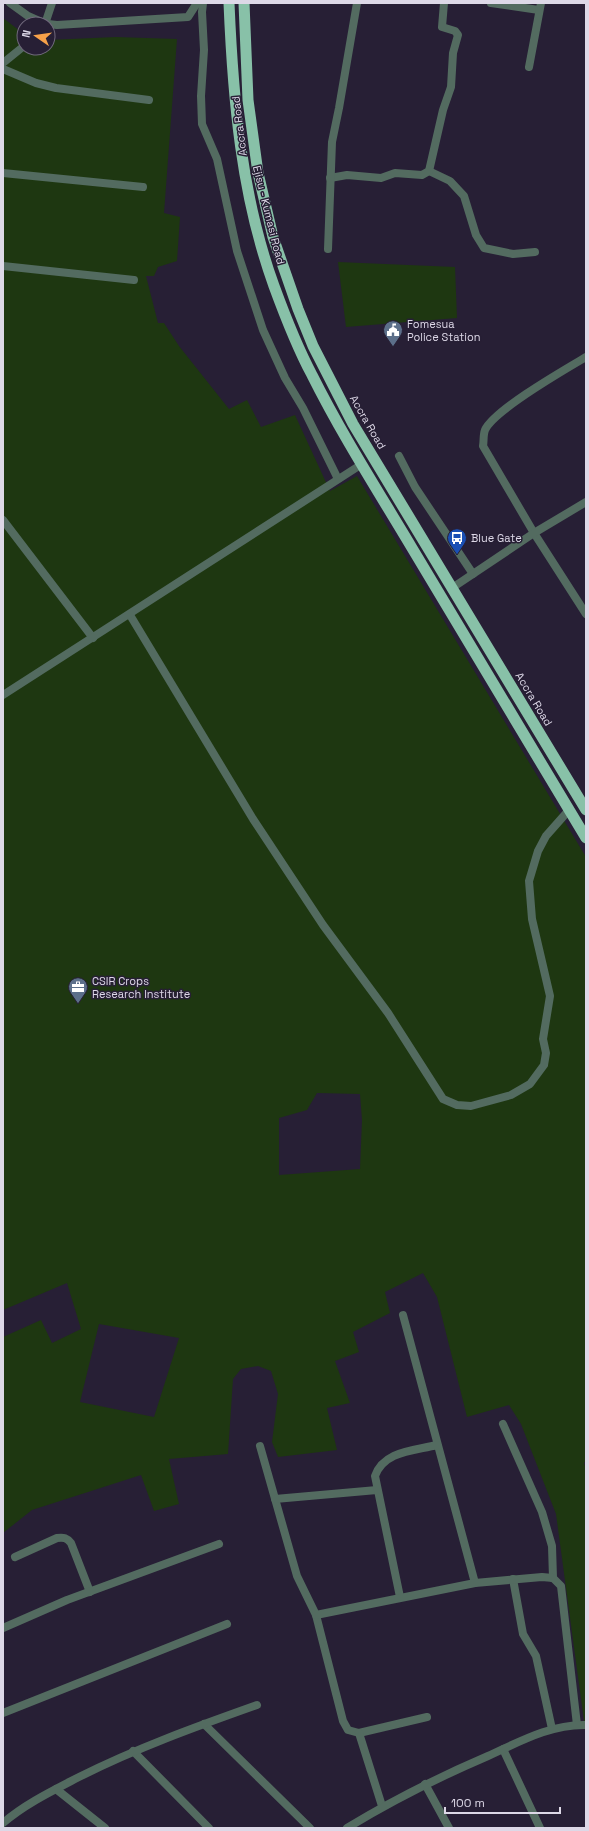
<svg xmlns="http://www.w3.org/2000/svg" width="589" height="1831" font-family="'Space Grotesk',sans-serif">
  <rect width="100%" height="100%" fill="#271f35"/>
  <!-- green -->
  <g fill="#1e3711" fill-rule="evenodd">
    <path d="M3,18L24,34V48H48V40L116,37L177,39L164,213L180,217L177,261L158,267L154,276H146L158,323H164L179,346L229,409L247,400L261,427L295,415L330,491L357,476L586,857V1461L584,1463L586,1469V1721H584L556,1514L521,1424L509,1405L467,1417L437,1297L423,1273L385,1292L390,1313L353,1332L359,1352L335,1361L350,1403L327,1408L337,1450L278,1457L272,1442L278,1394L271,1371L258,1366L241,1369L233,1379L228,1454L169,1459L179,1504L154,1511L141,1475L32,1510L3,1533V1337L41,1320L52,1343L81,1329L67,1283L3,1310ZM317,1093L360,1094L362,1120L360,1169L279,1175V1118L307,1110ZM99,1324L179,1338L154,1417L80,1402Z"/>
    <polygon points="338,262 455,267 457,318 346,327"/>
  </g>
  <g fill="none" stroke-linecap="round" stroke-linejoin="round">
    <!-- minor -->
    <g stroke="#536b60" stroke-width="8">
      <polyline points="10,3 28,16 46,24"/>
      <polyline points="203,3 202,12 204,50 201,96 202,124 217,159 237,251 263,330 285,378 303,408 338,479"/>
      <polyline points="491,3 539,10"/>
      <polyline points="45,24 52,3"/>
      <polyline points="48,24 57,25 188,17 197,3"/>
      <polyline points="3,63 24,46"/>
      <polyline points="529,67 541,3"/>
      <polyline points="3,69 36,83 56,88 149,100"/>
      <polyline points="429,171 450,181 464,196 476,235 484,248 513,254 535,252"/>
      <polyline points="3,173 143,187"/>
      <polyline points="330,178 347,175 381,178 395,173 422,175 429,171 443,110 451,87 453,53 458,35 455,31 442,27 444,3"/>
      <polyline points="328,249 332,142 339,108 357,3"/>
      <polyline points="3,266 134,280"/>
      <path d="M586,357C564,370 494,410 485,430C483,435 484,441 483,446L534,533L586,614"/>
      <polyline points="399,456 415,487 473,574"/>
      <polyline points="3,520 93,638"/>
      <polyline points="452,588 534,533 586,502"/>
      <polyline points="130,615 253,819 323,925 388,1013 443,1099 457,1105 471,1106 511,1095 530,1084 544,1065 546,1053 543,1039 550,996 532,919 529,881 538,851 546,836 569,810"/>
      <polyline points="3,695 362,464"/>
      <polyline points="403,1315 475,1583"/>
      <polyline points="503,1424 542,1512 552,1546 553,1578"/>
      <polyline points="260,1446 293,1562 297,1576 316,1615 343,1721 348,1730 359,1733 427,1717"/>
      <polyline points="275,1499 377,1490"/>
      <path d="M15,1557L57,1538C64,1537 67,1538 71,1543L90,1592"/>
      <polyline points="513,1579 523,1634 536,1656 552,1729"/>
      <path d="M400,1597L375,1476C384,1451 413,1451 437,1445"/>
      <polyline points="316,1615 475,1583 542,1577 553,1578 561,1586 577,1725"/>
      <polyline points="3,1628 67,1600 219,1544"/>
      <polyline points="3,1713 227,1624"/>
      <polyline points="204,1724 310,1828"/>
      <polyline points="359,1733 382,1806"/>
      <polyline points="503,1749 540,1828"/>
      <polyline points="133,1751 209,1828"/>
      <polyline points="425,1784 449,1828"/>
      <polyline points="56,1789 105,1828"/>
      <path d="M3,1823C25,1804 52,1791 79,1777C137,1748 195,1727 257,1705"/>
      <path d="M347,1828C393,1800 439,1777 488,1756C519,1742 551,1724 586,1725"/>
    </g>
    <!-- trunk -->
    <g stroke="#88c1a8" stroke-width="11">
      <path d="M229,3C233,99 241,195 274,286C285,316 297,347 312,375C342,435 378,491 412,548C470,645 528,741 586,838"/>
      <polyline points="244,3 248,100 258,173 273,237 298,309 313,346 353,424 586,810"/>
    </g>
  </g>
  <!-- icons -->
  <defs>
    <g id="civic-pin" transform="scale(1)"><path d="M0 17L-7.5 6A9.5 9.5 0 1 1 7.5 6Z" fill="#5c6f8a" stroke="#271f35"/><path d="M-.6-6.5H3V-4.5H.6V-3L4-1V1h2V6H-6V1h2V-1L-.6-3ZM-1.2 2.5V6h2.4V2.5Z" fill="#fff"/></g>
    <g id="bus-pin" transform="scale(1)"><path d="M0 17L-7.5 6A9.5 9.5 0 1 1 7.5 6Z" fill="#1a4fb4" stroke="#271f35"/><path d="M-5-6H5V4H4V6H2V4H-2V6H-4V4H-5ZM-3.5-4V0h7V-4ZM-3.5 1.2v1.5H-2V1.2ZM2 1.2v1.5H3.5V1.2Z" fill="#fff"/></g>
    <g id="office-pin" transform="scale(1)"><path d="M0 17L-7.5 6A9.5 9.5 0 1 1 7.5 6Z" fill="#5c6f8a" stroke="#271f35"/><path d="M-6-3h4V-5.5h4V-3h4V5H-6ZM-1-4.5V-3h2v-1.5ZM-6 0V1H6V0Z" fill="#fff"/></g>
  </defs>
  <g fill-rule="evenodd">
    <use href="#civic-pin" x="393" y="330"/>
    <use href="#bus-pin" x="457" y="538"/>
    <use href="#office-pin" x="78" y="987"/>
  </g>
  <g text-anchor="middle" stroke-width="3" stroke-linejoin="round" paint-order="stroke">
    <!-- street labels -->
    <g font-size="11" fill="#ddd8e7" stroke="#271f35">
      <text transform="translate(239 126) rotate(-97)" y="4">Accra Road</text>
      <text transform="translate(269 215) rotate(76)" y="4">Ejisu - Kumasi Road</text>
      <text transform="translate(368 422) rotate(60)" y="4">Accra Road</text>
      <text transform="translate(534 699) rotate(59)" y="4">Accra Road</text>
    </g>
    <!-- poi labels -->
    <g font-size="11" fill="#ddd8e7" stroke="#271f35" text-anchor="start">
      <text x="407" y="328">Fomesua<tspan x="407" dy="13">Police Station</tspan></text>
      <text x="471" y="542">Blue Gate</text>
      <text x="92" y="985">CSIR Crops<tspan x="92" dy="13">Research Institute</tspan></text>
    </g>
  </g>
  <!-- border -->
  <rect width="589" height="1831" fill="none" stroke="#ddd8e7" stroke-width="8"/>
  <!-- north arrow -->
  <g transform="translate(36 36) rotate(283)"><circle r="19" fill="#271f35" stroke="#70697c"/>
  <path d="M0-3L7 15L0 10L-7 15Z" fill="#f7a149"/>
  <text y="-6" font-size="11" font-weight="bold" text-anchor="middle" fill="#ddd8e7">N</text>
  </g>
  <!-- scale -->
  <path d="M445 1807v6h115v-6" fill="none" stroke="#ddd8e7" stroke-width="2"/>
  <text x="451" y="1807" font-size="12" fill="#ddd8e7" stroke="#271f35" stroke-width="3" paint-order="stroke">100 m</text>
</svg>
